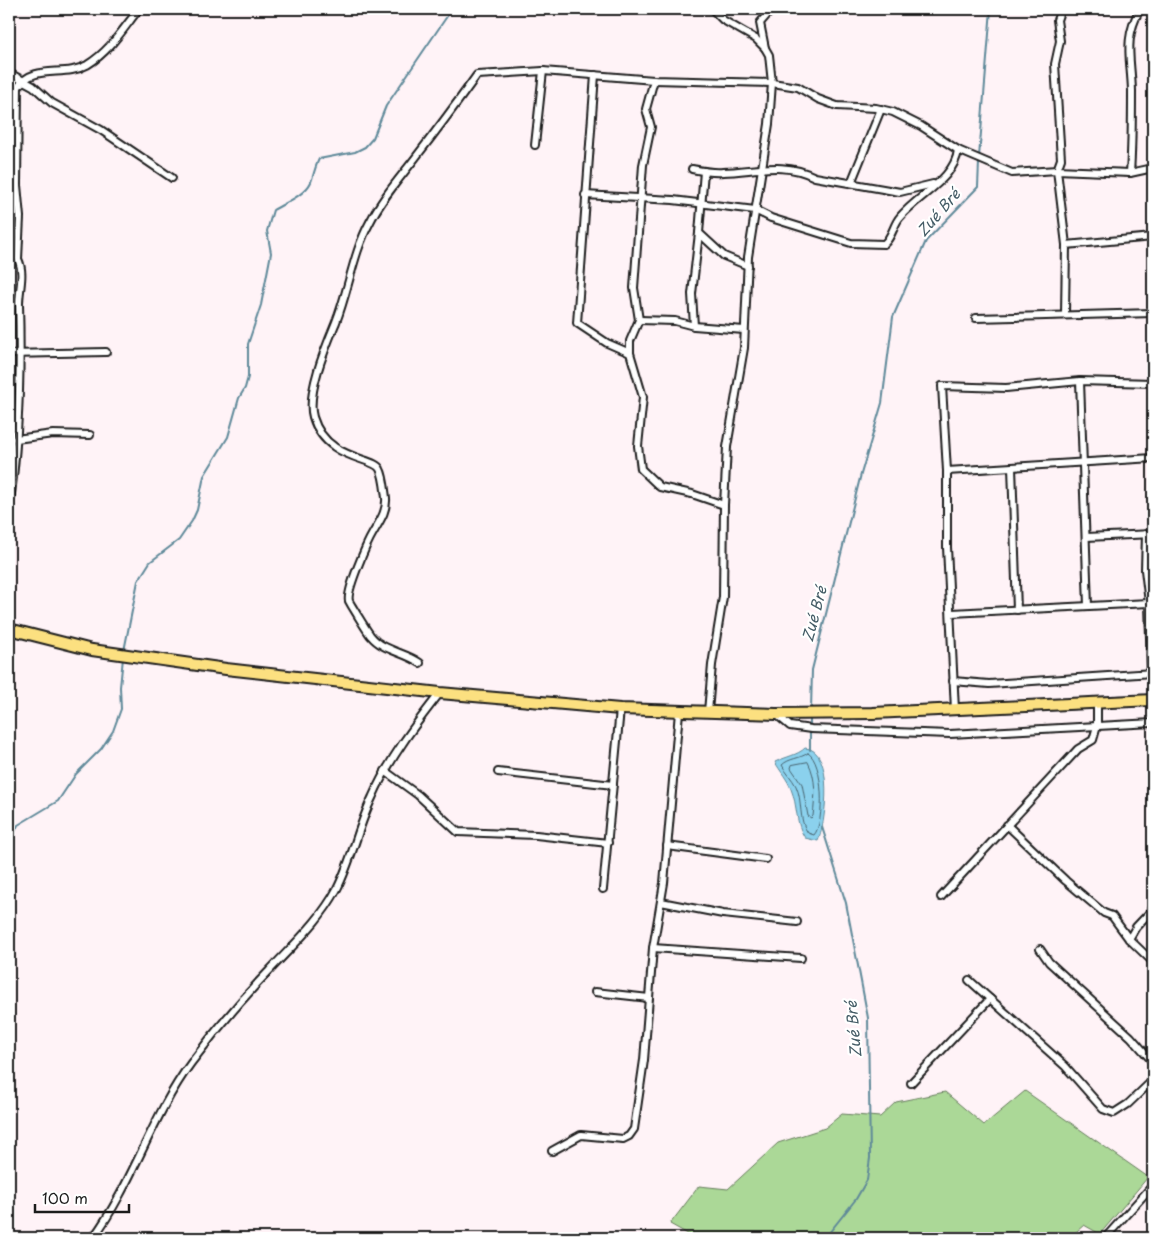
<svg xmlns="http://www.w3.org/2000/svg" width="1162" height="1247" font-family="'Playpen Sans',sans-serif">
  <rect width="100%" height="100%" fill="#fff3f7"/>
  <filter id="ink" filterUnits="userSpaceOnUse"><feTurbulence type="fractalNoise" baseFrequency=".02" numOctaves="2"/><feDisplacementMap in="SourceGraphic" scale="10" xChannelSelector="R" yChannelSelector="G"/><feConvolveMatrix kernelMatrix="1 2 1 2 8 2 1 2 1" color-interpolation-filters="sRGB"/></filter>
  <g filter="url(#ink)">
    <!-- green -->
    <polygon fill="#abd897" stroke="#647a5a" points="1025,1091 1148,1177 1100,1234 1084,1225 1069,1238 695,1238 670,1224 699,1186 728,1189 778,1143 825,1128 842,1114 880,1117 896,1102 945,1092 984,1125"/>
    <!-- water -->
    <path fill="#8bd1ed" stroke="#5f8999" d="M805,748C835,749 826,823 818,841L805,838C795,823 798,806 791,789C788,780 780,771 775,762C785,757 798,755 805,748Z"/>
    <g fill="none" stroke-linecap="round" stroke-linejoin="round">
      <!-- shore -->
      <g stroke="#486470" stroke-width="1">
        <path d="M808,753C824,762 825,823 814,835L808,833C798,820 803,801 796,786C792,778 786,773 782,765C789,758 800,759 808,753Z"/>
        <path d="M808,762C817,779 815,798 813,816L811,818L808,816L802,784L791,768L792,765Z"/>
      </g>
      <!-- stream -->
      <g stroke="#5f8999" stroke-width="2">
        <polyline points="979,157 991,9"/>
        <path d="M124,651L138,581L150,562L179,540L192,521L197,510L204,476L228,437L239,398L245,388L248,377V344L261,305L271,253L267,231L273,210C285,203 305,195 311,182C314,174 315,167 319,159L355,152L365,147L373,138L386,106L452,9"/>
        <polyline points="811,710 812,670 861,474 882,403 893,317 926,241 978,187 979,162"/>
        <polyline points="810,750 810,717"/>
        <polyline points="822,827 846,903 868,1018 870,1158 867,1180 856,1199 825,1238"/>
        <polyline points="9,844 18,825 58,801 76,774 101,749 113,731 121,709 120,687 123,658"/>
      </g>
      <!-- minor casing -->
      <g stroke="#1c1c1c" stroke-width="10">
        <g id="minor">
          <polyline points="1061,9 1057,20 1060,41 1055,64 1061,159 1057,170 1066,245 1065,315"/>
          <polyline points="765,48 760,23 772,9"/>
          <polyline points="9,73 33,86 52,103 101,130 172,178"/>
          <polyline points="595,75 577,323 607,343 630,353 643,397 638,446 641,469 660,487 692,494 724,505"/>
          <polyline points="535,145 543,71"/>
          <path d="M692,169C702,171 713,173 723,172C756,171 784,161 815,177L900,192L933,184"/>
          <polyline points="704,171 699,233 724,256 748,266"/>
          <path d="M1130,173C1132,145 1132,119 1132,91C1131,58 1123,40 1140,9"/>
          <polyline points="851,183 881,109"/>
          <path d="M585,195L673,200L755,210L771,218L851,243L884,244C893,236 893,225 900,217C918,195 955,179 958,150"/>
          <polyline points="1066,245 1153,237"/>
          <polyline points="976,318 1153,313"/>
          <polyline points="639,320 675,321 694,326 744,330"/>
          <polyline points="694,326 692,294 699,233"/>
          <polyline points="630,353 630,341 639,320 634,288 643,165 651,127 646,109 654,80"/>
          <polyline points="9,354 106,352"/>
          <polyline points="1080,381 1088,606"/>
          <polyline points="1153,383 1080,381 1006,388 942,386 947,471 1153,458"/>
          <polyline points="16,439 53,434 90,435"/>
          <polyline points="1012,467 1017,610"/>
          <polyline points="947,471 947,547 955,710"/>
          <path d="M9,508C19,440 21,372 19,304C19,289 25,273 18,259L20,217L17,185L18,87C34,63 64,78 87,65C110,51 123,29 139,9"/>
          <polyline points="1146,534 1145,570 1149,603 1151,673"/>
          <polyline points="1086,537 1153,534"/>
          <polyline points="952,613 1149,603"/>
          <path d="M420,663C405,652 383,651 371,636C368,633 350,603 349,601C346,591 367,543 373,533C379,522 387,512 386,498C385,491 384,476 380,469C375,457 326,461 313,417C306,393 327,344 336,322C349,289 353,253 370,222C382,198 400,178 416,157C437,130 457,103 477,75L543,71L654,80L772,83L798,87L818,99L837,106L876,108L893,112L921,126L958,150L1012,173L1057,170L1130,173L1153,168"/>
          <polyline points="953,681 989,684 1153,673"/>
          <polyline points="708,712 712,665 723,597 724,505 727,447 744,348 748,257 769,124 772,83 769,55 765,48 756,39 723,20 712,9"/>
          <polyline points="777,715 790,726 811,729 950,734 1153,723"/>
          <polyline points="385,771 418,795 458,832 536,835 608,843"/>
          <polyline points="498,772 613,785"/>
          <polyline points="1007,825 1066,881 1104,913 1112,916 1129,939 1153,962"/>
          <polyline points="667,846 766,859"/>
          <polyline points="603,889 620,709"/>
          <polyline points="941,897 1078,749 1093,740 1097,726 1097,704"/>
          <polyline points="661,902 723,914 797,922"/>
          <polyline points="1129,939 1136,927 1153,909"/>
          <polyline points="653,948 801,958"/>
          <polyline points="1040,949 1049,962 1131,1037 1153,1062"/>
          <polyline points="969,980 1065,1066 1103,1109 1114,1113 1128,1104 1153,1080"/>
          <polyline points="595,992 649,998"/>
          <polyline points="911,1083 990,999"/>
          <polyline points="552,1151 581,1135 623,1139 629,1136 634,1129 644,1060 653,948 664,883 679,712"/>
          <path d="M93,1238C133,1184 151,1117 191,1063C215,1031 241,1000 269,971C293,945 320,921 337,889C352,860 358,827 372,798C389,759 414,726 440,693"/>
          <polyline points="1105,1238 1153,1185"/>
        </g>
      </g>
      <!-- primary casing -->
      <g stroke="#1c1c1c" stroke-width="14">
        <polyline id="primary" points="9,629 92,650 226,669 440,693 620,709 776,714 873,713 1153,700"/>
      </g>
      <!-- minor -->
      <use href="#minor" stroke="#fff" stroke-width="6"/>
      <!-- primary -->
      <use href="#primary" stroke="#fce080" stroke-width="10"/>
    </g>
  </g>
  <g text-anchor="middle" stroke-width="4.5" stroke-linejoin="round" paint-order="stroke">
    <!-- water labels -->
    <g font-size="15" font-style="italic" fill="#435b65" stroke="#fff">
      <text transform="translate(939 213) rotate(-49)" y="5">Zué Bré</text>
      <text transform="translate(815 614) rotate(-75)" y="5">Zué Bré</text>
      <text transform="translate(854 1029) rotate(-95)" y="5">Zué Bré</text>
    </g>
  </g>
  <!-- margin -->
  <rect width="1162" height="1247" fill="none" stroke="#fff" stroke-width="30"/>
  <rect x="15" y="15" width="1132" height="1217" fill="none" stroke="#1c1c1c" stroke-width="2" filter="url(#ink)"/>
  <!-- scale -->
  <path d="M35 1204v8h94v-8" fill="none" stroke="#1c1c1c" stroke-width="2.5"/>
  <text x="42" y="1204" font-size="15" fill="#1c1c1c" stroke="#ffffff" stroke-width="4" paint-order="stroke">100 m</text>
</svg>
